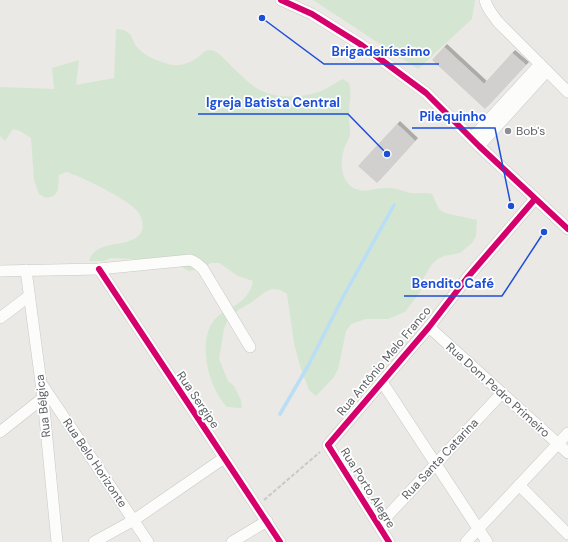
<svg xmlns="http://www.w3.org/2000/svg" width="568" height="542" font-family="'DM Sans',sans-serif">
  <defs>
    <filter id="shadow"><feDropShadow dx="3" dy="-3" stdDeviation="0" flood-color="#0004"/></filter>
  </defs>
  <rect width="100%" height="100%" fill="#ebe9e5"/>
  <!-- green -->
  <g fill="#d4e6d1">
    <polygon points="313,0 475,0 472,19 418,69"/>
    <path d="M116,29C136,30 129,41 140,50C147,57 158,61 168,64C178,67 188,64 197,58C202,55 203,50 210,50C213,50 216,52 218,53C231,65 243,79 258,89C274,99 303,98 321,91C328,88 335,83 343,79L349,83C352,94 349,103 349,114C348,122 352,131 349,138C348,141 346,143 345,146C339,162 340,185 359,190C368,192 375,188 384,188C393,187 402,191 411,193C418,194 424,192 432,194L439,209L445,213L477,220L476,236L472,243L460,253L444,256L438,259L432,264L424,277L420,292L405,312L388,319H366L351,324L346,331L338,370L333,378L316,396L309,390L300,366L294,343L287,294L280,290L272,289L265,292L252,302L238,310L227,321L224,329L219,359L228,381L234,386L241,400L242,408L227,407C209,389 196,341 215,319C228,306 248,305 253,281L238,276L219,263H211L205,267L189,271L174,263L151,260L111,258L103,261H89C96,238 128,249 140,234C145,228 142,218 138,212C131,201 79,175 66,172L59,175L58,190L54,196L46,198L39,194L34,180L31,138L20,131L13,129L5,141L0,136V87L54,89L52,68L79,60L76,85L114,78Z"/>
  </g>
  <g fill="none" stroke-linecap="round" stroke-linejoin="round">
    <!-- stream -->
    <polyline stroke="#b9def5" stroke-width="3.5" points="280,414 308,366 343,297 394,205"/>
  </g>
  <!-- building -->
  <g fill="#d1d0ce" filter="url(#shadow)">
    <polygon points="444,47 484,84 512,53 526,65 485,109 432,60"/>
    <polygon points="397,124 415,141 377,183 358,166"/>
  </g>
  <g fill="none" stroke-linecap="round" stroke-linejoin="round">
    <!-- minor casing -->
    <g stroke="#c7c8c7" stroke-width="12">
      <g id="minor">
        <polyline points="281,0 312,14 360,44 426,93 479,146 568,229"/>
        <path d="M485,0C487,9 493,15 498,22L568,92"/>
        <polyline points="472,138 540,64"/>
        <polyline points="479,146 547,71"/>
        <polyline points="99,269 280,542"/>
        <polyline points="26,270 43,398 57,542"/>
        <path d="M0,271L99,269L190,260C196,262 199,265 203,269L250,347"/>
        <polyline points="0,318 29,296"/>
        <polyline points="429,327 568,453"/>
        <polyline points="382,382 487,542"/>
        <polyline points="43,386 148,542"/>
        <polyline points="0,432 43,398"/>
        <polyline points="519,485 568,534"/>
        <polyline points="379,525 501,394"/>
        <polyline points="94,542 134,520 224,458"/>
        <polyline points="232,542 267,521"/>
        <polyline points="389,542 328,445 429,327 467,278 535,199"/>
        <polyline points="466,542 568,433"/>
      </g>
    </g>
    <!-- path -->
    <polyline stroke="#c6cac8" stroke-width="2" stroke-dasharray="4 2" stroke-linecap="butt" points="264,500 320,452"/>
    <!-- minor -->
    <use href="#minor" stroke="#fcfcfb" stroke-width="11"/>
    <!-- cycleway casing -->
    <g stroke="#fff" stroke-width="8">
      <g id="cycleway">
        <polyline points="281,0 312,14 360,44 426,93 479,146 568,229"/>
        <polyline points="99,269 280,542"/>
        <polyline points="389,542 328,445 429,327 467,278 535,199"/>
      </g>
    </g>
    <!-- cycleway -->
    <use href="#cycleway" stroke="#d6006c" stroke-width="6"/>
  </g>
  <!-- markers -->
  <circle fill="#8d8f90" stroke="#fff" stroke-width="1.5" cx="508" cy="131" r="4"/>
  <g text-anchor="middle" stroke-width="3.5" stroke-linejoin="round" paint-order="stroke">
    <!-- poi labels -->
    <g font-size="12" fill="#5b5f63" stroke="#fff" text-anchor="start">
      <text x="516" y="135">Bob's</text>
    </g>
    <!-- street labels -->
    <g font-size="12" fill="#5b5f63" stroke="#fff">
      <text transform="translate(384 361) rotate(-50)" y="4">Rua Antônio Melo Franco</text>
      <text transform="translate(498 390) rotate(42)" y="4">Rua Dom Pedro Primeiro</text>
      <text transform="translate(198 400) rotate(56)" y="4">Rua Sergipe</text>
      <text transform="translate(43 406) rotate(-96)" y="4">Rua Bélgica</text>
      <text transform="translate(440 459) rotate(-47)" y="4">Rua Santa Catarina</text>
      <text transform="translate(95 463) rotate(56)" y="4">Rua Belo Horizonte</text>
      <text transform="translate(368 488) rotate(58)" y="4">Rua Porto Alegre</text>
    </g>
  </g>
  <!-- callouts -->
  <path fill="none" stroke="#1d4ed8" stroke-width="1.5" d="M262 18L324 64H439M387 154L348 114H198M511 206L495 128H412M544 232L502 296H404"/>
  <g fill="#1d4ed8" stroke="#fff" stroke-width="1.5">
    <circle cx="262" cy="18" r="4"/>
    <circle cx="387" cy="154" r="4"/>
    <circle cx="511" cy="206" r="4"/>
    <circle cx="544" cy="232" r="4"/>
  </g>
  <g font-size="13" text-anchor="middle" font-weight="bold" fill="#1d4ed8" stroke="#fff" stroke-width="3.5" stroke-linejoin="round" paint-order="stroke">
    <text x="381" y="56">Brigadeiríssimo</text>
    <text x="273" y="107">Igreja Batista Central</text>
    <text x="453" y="121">Pilequinho</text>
    <text x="453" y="288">Bendito Café</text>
  </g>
</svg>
